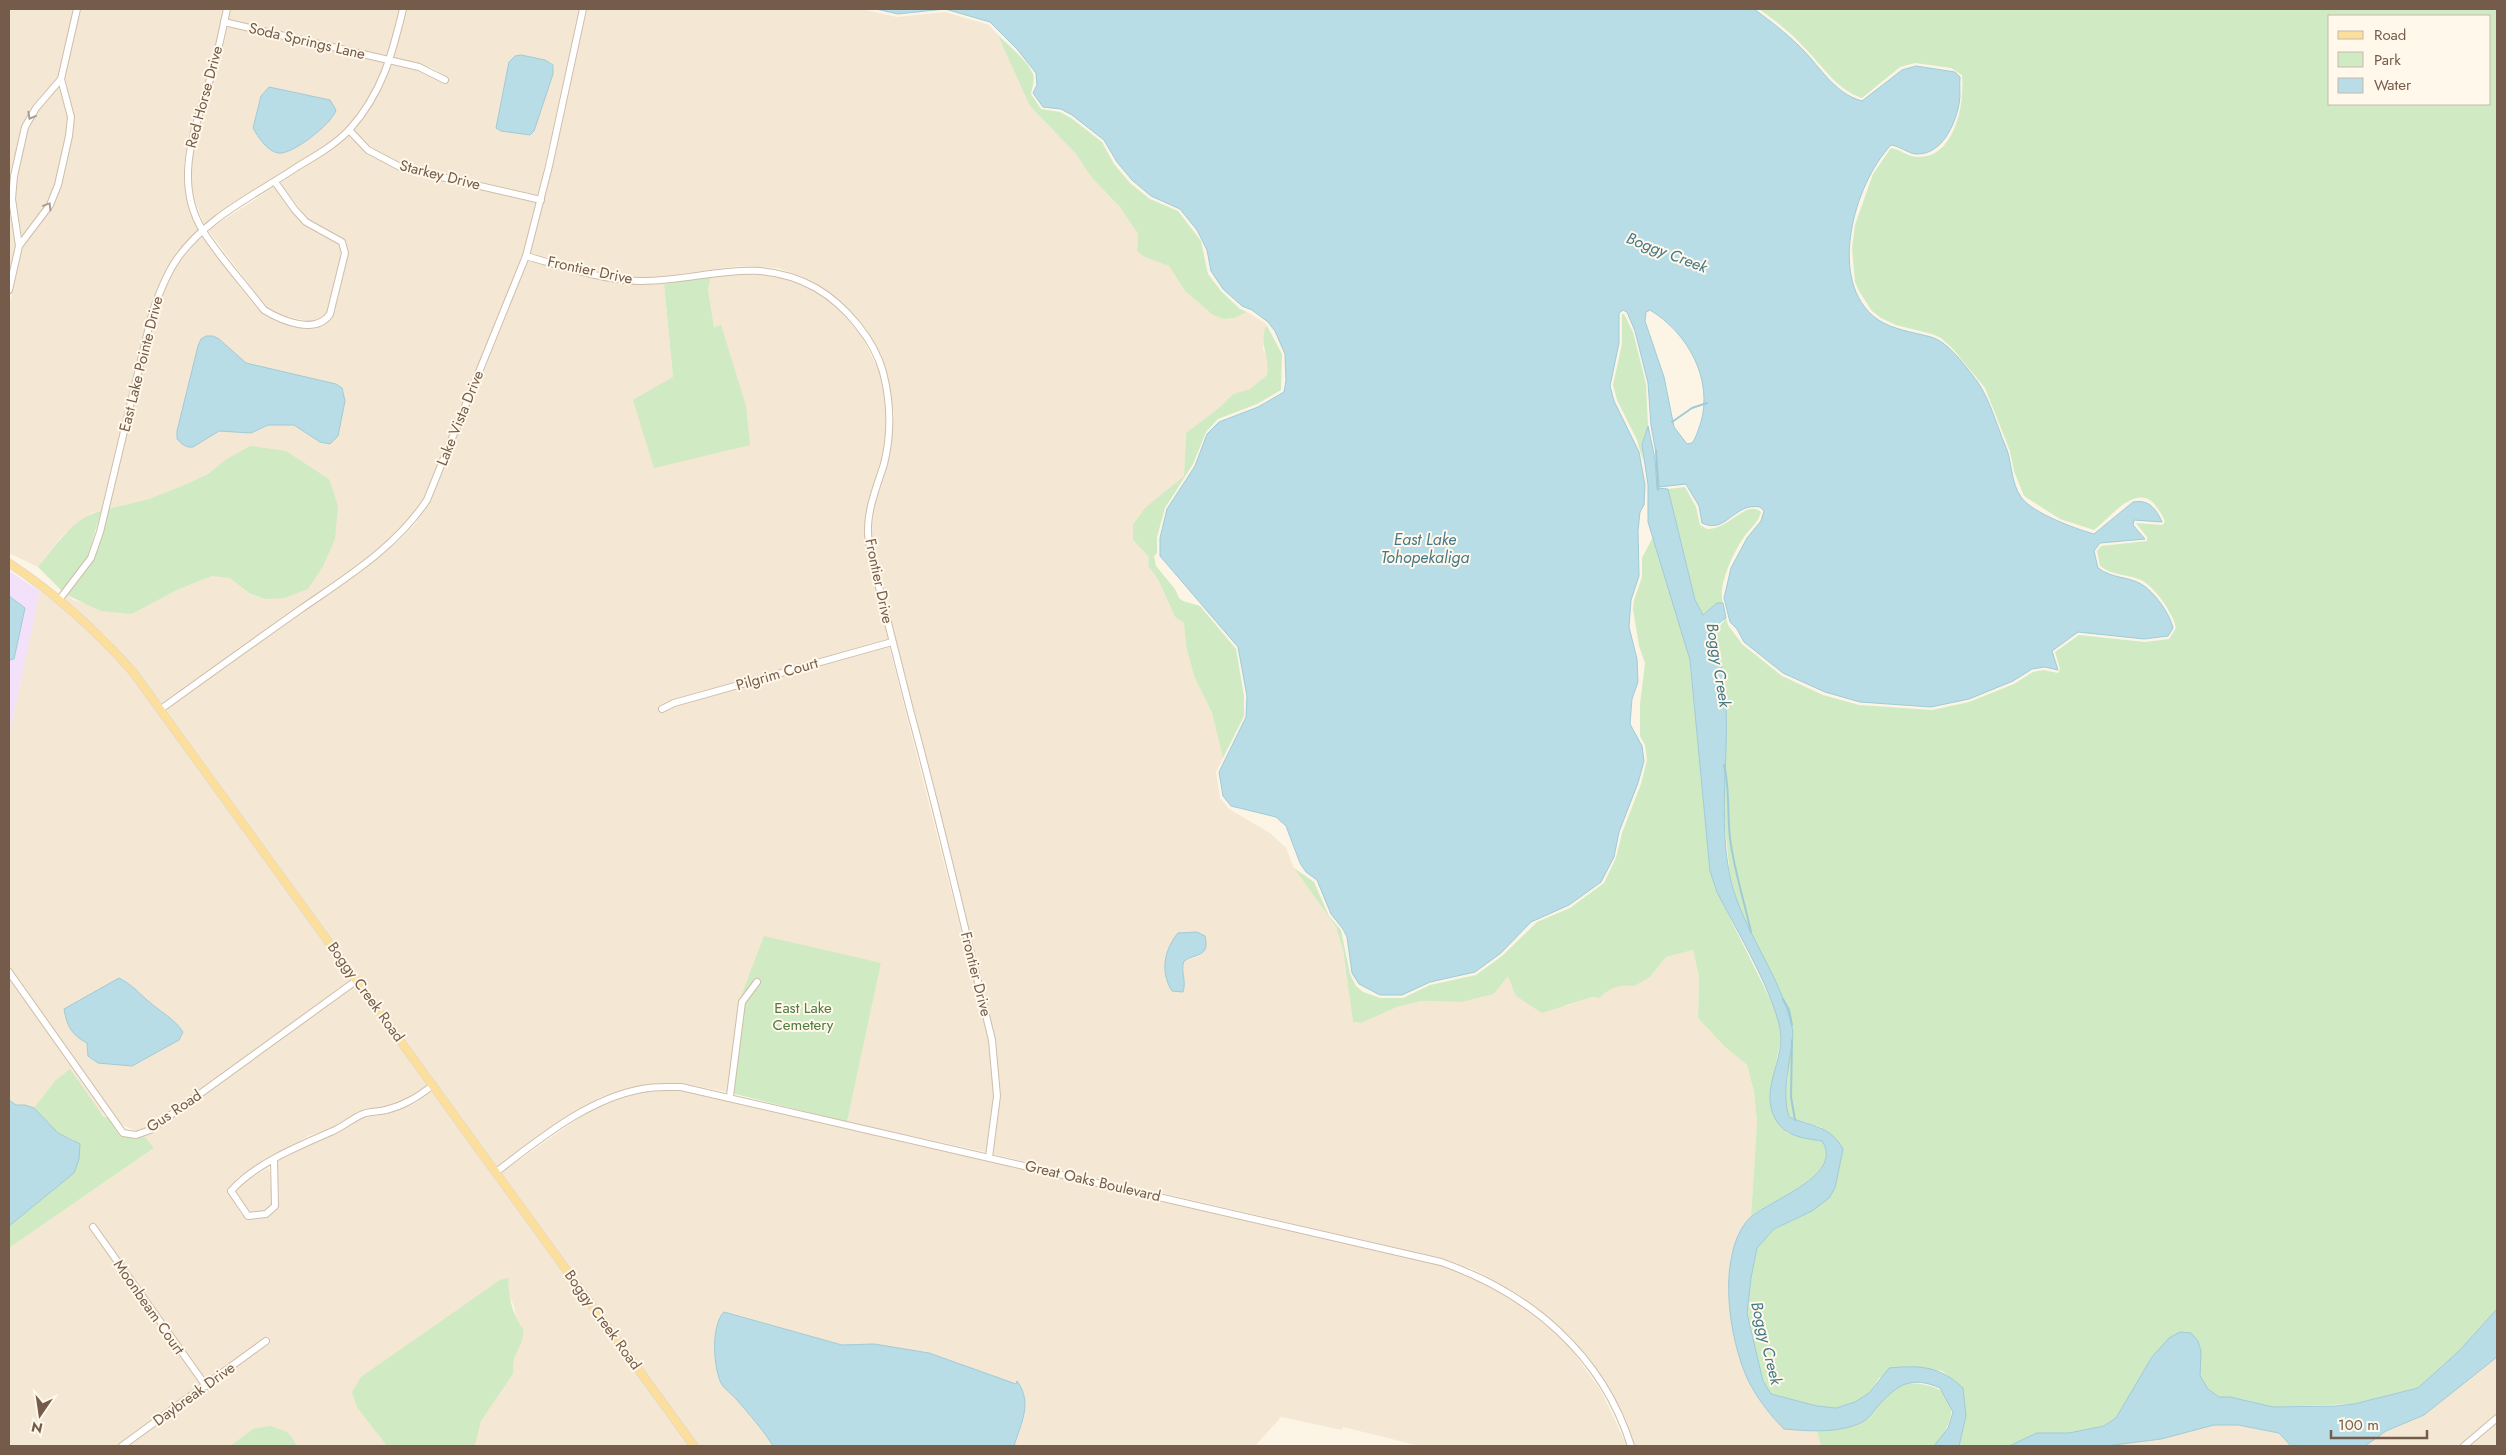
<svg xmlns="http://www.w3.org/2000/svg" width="2506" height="1455" font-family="Jost,sans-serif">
  <rect width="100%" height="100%" fill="#fcf5e5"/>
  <!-- residential -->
  <g fill="#f4e7d3" fill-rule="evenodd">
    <polygon points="9,9 74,9 59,76 33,105 22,126 10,175 9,196"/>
    <polygon points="81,9 224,9 210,70 187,142 184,166 187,197 199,229 172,259 159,284 148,313 101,511 91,513 62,536 38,567 9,553 9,306 23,247 53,207 61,185 72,137 74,116 65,77"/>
    <polygon points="231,9 400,9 388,56 228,19"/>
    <polygon points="406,9 580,9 538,195 403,164 371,147 353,130 372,106 392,65 418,71 446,85 449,79 433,68 394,58"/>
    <path d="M587,9H862L897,17L945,12L989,25L998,35L1008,52L1030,106L1076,154L1092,178L1120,207L1138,234L1137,251L1169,266L1185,291L1213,315L1224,319L1234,318L1247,312L1266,324L1267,326L1265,328L1263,349L1269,361L1267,375L1250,389L1233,394L1220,408L1186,433L1184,476L1167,490L1133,540L1149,557L1148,566L1158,579L1175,617L1184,623L1186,646L1194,676L1212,713L1223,758L1216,772L1220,798L1229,809L1270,833L1286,848L1294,868L1336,927L1343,950L1353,1022L1361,1023L1397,1007L1421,1001L1462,1002L1494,994L1508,976L1566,1006L1592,997L1599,998L1606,990L1650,977L1666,957L1693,950L1699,977L1698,1018L1724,1046L1747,1065L1754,1093L1757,1122L1751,1217L1745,1222L1730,1256L1729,1303L1738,1353L1748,1380L1777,1422L1784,1429L1817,1431L1821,1446H1634L1621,1412L1589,1361L1572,1338L1520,1295L1473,1269L1442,1258L993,1154L1001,1096L995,1039L914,709L897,649L871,532L875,504L888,461L894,415L886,368L866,329L842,302L821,287L800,276L778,268L739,266L656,277H635L610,274L530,253ZM1205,936L1206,943L1204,952L1200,956L1183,961L1182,966L1185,986L1165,980Z"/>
    <polygon points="226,26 386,63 366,102 347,128 325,146 204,224 193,196 190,165 193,144 216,72"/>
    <polygon points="59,86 67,117 66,136 55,184 47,204 22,237 15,198 17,176 28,128 38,110"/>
    <polygon points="348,135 367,154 401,171 537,203 523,255 424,498 411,518 395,535 359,564 162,704 108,638 64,599 67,595 73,600 132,614 177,590 212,576 230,577 250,595 265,599 329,479 285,451 225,460 208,474 184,485 149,499 108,509 155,315 165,287 178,263 202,235 262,313 277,322 303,328 315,329 327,324 333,314 348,254 346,241 308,219 280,183 328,152"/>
    <polygon points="274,187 304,225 339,244 341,253 327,312 322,319 314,322 279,315 266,307 208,230"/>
    <polygon points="9,201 16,245 9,276"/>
    <polygon points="528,260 623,284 664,284 673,377 654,468 720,325 714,328 708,290 711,276 739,273 776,276 798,283 817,293 837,308 860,334 879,370 888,416 881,460 868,503 865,534 888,639 674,699 658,708 661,714 675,706 889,646 989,1041 994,1096 986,1152 847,1122 881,963 738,1010 727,1092 681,1083 642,1085 601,1097 577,1110 497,1167 166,709 362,570 399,541 416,523 430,501"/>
    <path d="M40,591L74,617L103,643L131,675L352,979L149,1127L137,1131L120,1124L9,966V737ZM127,982L183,1032L179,1040L132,1066L98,1063L88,1056L87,1043Z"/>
    <polygon points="9,978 108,1118 55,1081 34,1108 25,1105 16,1105 9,1100"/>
    <polygon points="356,985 428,1084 412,1097 384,1107 361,1111 333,1127 308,1136 238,1177 228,1192 241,1214 248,1220 266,1218 277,1209 279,1198 277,1162 363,1118 385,1114 414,1104 432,1090 690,1446 475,1446 481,1421 513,1374 514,1359 522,1341 524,1330 517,1323 514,1306 508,1293 509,1278 378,1434 387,1446 298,1446 296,1442 253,1429 230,1446 128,1446 270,1342 267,1336 206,1381 94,1222 89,1227 201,1385 116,1446 9,1446 9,1248 153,1149 144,1136 151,1134"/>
    <polygon points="680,1090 1440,1265 1471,1276 1516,1301 1567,1343 1601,1391 1627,1446 1420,1446 1343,1427 1342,1430 1281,1417 1255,1446 1014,1446 1024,1418 1017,1382 1016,1385 874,1344 842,1345 724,1312 721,1383 737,1399 773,1446 699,1446 501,1173 580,1117 603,1104 643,1092"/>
    <polygon points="268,1168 270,1173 272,1205 265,1211 250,1212 235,1191 241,1184"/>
    <polygon points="2497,1357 2497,1413 2459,1446 2365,1446 2386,1431 2424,1415"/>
    <polygon points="2497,1422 2497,1446 2470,1446"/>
    <polygon points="2214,1425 2238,1425 2280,1433 2291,1446 2106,1446 2161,1439"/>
  </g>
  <!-- education -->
  <polygon fill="#f2e1f9" points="9,571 40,591 9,737"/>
  <!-- green -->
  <g fill="#d0eac3" fill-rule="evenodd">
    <path d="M1759,9H2497V1309L2459,1351L2418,1388L2354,1404L2273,1407L2230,1397H2219L2208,1389L2200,1376L2116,1418L2104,1426L2069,1433H2037L2009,1446H1959L1966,1416L1963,1388L1942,1371L1907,1366L1879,1378L1869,1393L1855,1402L1836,1408L1817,1406L1771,1394L1763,1381L1747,1312L1751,1278L1757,1248L1774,1229L1812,1211L1835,1188L1843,1149L1821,1127L1789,1117L1784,1100L1788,1077V1011L1739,907L1730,876L1723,807L1726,715L1720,658L1714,639L1717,630L1726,618L1728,625L1742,644L1782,676L1823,695L1859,705L1932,710L1969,702L2014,684L2033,672L2044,670L2058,673L2060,669L2055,652L2079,635L2145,642L2169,639L2176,628C2173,613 2155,587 2141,580C2127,574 2113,576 2100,566L2097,551L2101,546L2147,541V537L2136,523L2162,525L2165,522C2163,515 2159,511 2155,505C2136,482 2109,519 2094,530L2060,519L2024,496L2014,471L2010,451L1985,388L1953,349L1941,338L1932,334L1896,325L1881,318L1872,311L1859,291L1855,282L1852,248L1855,225L1873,174L1891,148C1901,150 1907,156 1917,157C1955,159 1965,103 1962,75L1951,68L1915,63L1900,67L1862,98C1835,89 1821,63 1801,44C1789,31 1774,20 1759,9ZM2330,16H2490V104H2330Z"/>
    <path d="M998,35C1009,46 1027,60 1033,74C1035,81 1032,88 1031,94L1041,109L1060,112L1071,118L1102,142L1114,164L1130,183L1150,199L1178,211L1201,241L1208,274L1221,291L1240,309L1247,312L1234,318L1224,319L1213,315L1185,291L1169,266L1145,257L1137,251L1138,234L1120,207L1092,178L1076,154L1030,106Z"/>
    <polygon points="711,276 708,290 714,327 721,325 746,406 750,445 654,468 633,400 673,377 664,284"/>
    <polygon points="1622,314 1624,314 1633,332 1646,384 1648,426 1642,445 1643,461 1637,440 1617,400 1613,385 1622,344"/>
    <path d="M1267,326L1282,354L1281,390L1257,404L1218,419L1206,432L1193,464L1165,508L1157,537V553L1154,556L1156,566L1175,589L1179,598L1183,601L1200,606L1236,649L1244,696V716L1223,758L1212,713L1194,676L1186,646L1184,623L1175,617L1158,579L1148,566L1149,557L1133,540V525L1145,508L1184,476L1186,433L1219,408L1233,394L1250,389L1267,375C1270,355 1260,349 1265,328Z"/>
    <polygon points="250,446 286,451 329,479 338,506 335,539 323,566 308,589 284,598 265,599 250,594 230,578 212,576 177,590 132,614 101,611 67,595 94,559 108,509 149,499 184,485 208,474 225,460"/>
    <path d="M1685,487L1696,507L1700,525L1707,529C1729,530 1746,499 1761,512C1758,522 1752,527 1746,534C1735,549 1717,585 1723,603H1717L1703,615L1695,600L1668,489Z"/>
    <path d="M101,511L88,556L62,591L38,567C56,546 73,517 101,511Z"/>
    <path d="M1653,537L1690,660L1710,871L1717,892L1778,1015L1781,1039L1770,1092L1772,1111L1787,1133L1822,1141C1844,1176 1769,1200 1751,1217L1757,1122L1754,1092L1747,1065L1724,1046L1698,1018L1699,977L1693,950L1666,957L1650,977L1634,986C1622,984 1607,988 1600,998L1592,997L1542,1013L1516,996L1508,976L1494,994L1462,1002L1421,1001L1397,1007L1361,1023L1353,1022L1343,950L1336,927L1294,868L1314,882L1329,916L1341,930L1350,974L1356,986L1363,992L1380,998H1403L1430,985L1476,975L1502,956L1537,922L1570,908L1604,883L1616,858L1622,833L1641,784L1647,760L1645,745L1640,736V704L1645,663L1639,646L1633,609L1634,600L1642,577V558Z"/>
    <polygon points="764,936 881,963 847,1122 727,1092 739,1002"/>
    <polygon points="70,1069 103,1116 108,1118 120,1136 136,1139 144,1136 154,1148 9,1248 9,1226 74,1173 74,1140 58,1133 34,1108 55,1081"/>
    <path d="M509,1278C507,1293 513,1318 524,1330L522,1341L514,1359L513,1374L481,1421L475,1446H387L357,1407L352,1392L361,1377L500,1280Z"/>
    <path d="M1904,1383C1953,1383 1965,1406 1936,1445L1821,1446L1817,1431L1857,1424L1888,1394Z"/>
    <polygon points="270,1426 287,1432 298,1446 230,1446 253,1429"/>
  </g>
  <!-- water -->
  <g fill="#b9dde6" stroke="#9fcbd8" fill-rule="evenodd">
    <path d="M876,9H1754C1769,20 1785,32 1799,46C1820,66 1833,93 1862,101L1902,70L1916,66L1955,72L1960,77C1959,85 1961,96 1959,104C1955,125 1942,155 1916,154C1907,153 1900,146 1891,145C1854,184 1826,282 1877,319C1893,330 1913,332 1931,337C1949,342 1966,367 1977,381C1988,397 1993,414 2000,432C2002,439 2006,446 2008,453C2012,468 2012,484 2021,497C2032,513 2076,529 2094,534L2133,502C2148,499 2156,508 2162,522L2134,520L2133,525L2145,539L2100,543L2094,551L2098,568C2113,579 2127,576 2141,584C2154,591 2170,614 2173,628L2168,636L2144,639L2078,632L2052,651L2058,670L2045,667L2032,669L2013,681L1969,699L1931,707L1860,702L1825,692L1783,673L1744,642L1737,629L1730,622L1724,598L1731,568L1747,538L1761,521L1764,511L1760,507C1734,502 1726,535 1702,523L1699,506L1686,484L1659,487L1657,459L1651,425L1648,383L1635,331L1627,312L1623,310L1619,313V343L1610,386L1614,401L1639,452L1645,485L1644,505L1640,512L1638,531L1639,576L1631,600L1629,627L1637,659L1638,682L1632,699L1630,724L1642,746L1644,761L1638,783L1619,832L1614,857L1601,882L1569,905L1531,922L1501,953L1475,972L1430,982L1402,995H1380L1359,984L1352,973L1347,937L1343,929L1331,914L1317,880L1306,872L1300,863L1286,826L1276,817L1231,806L1223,796L1219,772L1246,717L1247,696L1238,647L1160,556V538L1167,509L1195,466L1207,434L1219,422L1258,407L1284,392L1286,381L1285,354L1275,331L1268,322L1252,310L1242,306L1223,289L1211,271L1207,250L1197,230L1180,209L1151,196L1132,180L1117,162L1104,140L1072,115L1061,109L1043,107L1033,93L1037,85L1036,73L1017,49L990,22L945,9L898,14ZM1650,310C1688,333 1713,379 1701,422C1698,430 1697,436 1692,443L1687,444L1674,427L1664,377L1645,321L1646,312Z"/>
    <polygon points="521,55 545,60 553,65 553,74 534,131 530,135 501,131 496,128 509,62 515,56"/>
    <path d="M269,87L330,100L336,110C333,123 291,156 278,153C267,151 258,137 253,128L261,96Z"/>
    <path d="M206,336H213L219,339L246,363L336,384L342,388L345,401L338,436L330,444L320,442L294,425H268L251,433L219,431L193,447C186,448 182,444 177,439V431L198,346L201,339Z"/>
    <path d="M1648,426L1655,459L1657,488L1668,489L1695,600L1703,615L1717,603H1723L1726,618C1709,627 1717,644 1720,658C1736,730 1715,805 1730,877C1742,930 1780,974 1792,1027C1794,1034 1792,1043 1791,1050C1788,1073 1782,1094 1789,1117C1813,1127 1829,1125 1843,1149L1835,1188L1829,1198L1812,1211L1774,1229L1757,1248L1751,1278L1747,1313L1763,1381L1771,1394L1817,1406L1836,1408L1855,1402L1869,1393L1889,1368C1920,1365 1940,1366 1963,1388L1966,1416L1959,1446H1934L1948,1428L1953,1412L1940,1388C1910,1375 1897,1385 1877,1407C1873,1412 1869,1418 1864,1421C1841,1434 1809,1431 1784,1429C1770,1415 1757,1398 1748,1380C1729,1339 1717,1260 1746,1222C1761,1202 1846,1178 1822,1141C1804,1138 1786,1137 1776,1120C1760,1093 1781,1065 1781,1038C1780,1002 1734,926 1717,892L1710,871L1690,660L1648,522V485L1642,445Z"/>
    <polygon points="9,596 25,608 14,659 9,660"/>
    <path d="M1197,932L1205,936C1210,958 1196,953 1184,961C1180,971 1187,981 1183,992L1172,991C1160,972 1164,950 1178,933Z"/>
    <path d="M119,978C131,984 138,992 147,1000C160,1012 174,1018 183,1032L179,1040L132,1066L98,1063L88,1056L87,1043C72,1035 67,1027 64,1009Z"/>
    <polygon points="9,1100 16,1105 25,1105 34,1108 58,1133 80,1144 79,1159 74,1173 9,1226"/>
    <polygon points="2497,1309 2497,1357 2424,1415 2386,1431 2365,1446 2291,1446 2279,1433 2238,1425 2214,1425 2161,1439 2106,1446 2009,1446 2037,1433 2069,1433 2104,1426 2116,1418 2152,1357 2169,1338 2180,1332 2191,1333 2198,1341 2201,1351 2200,1376 2208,1389 2219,1397 2230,1397 2273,1407 2336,1406 2354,1404 2418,1388 2459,1351"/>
    <path d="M724,1312L842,1345L874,1344L929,1353L1016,1384L1017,1381C1033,1403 1021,1423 1014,1446H773C763,1430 749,1414 737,1400C732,1394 724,1389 721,1383C713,1366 711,1325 724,1312Z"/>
  </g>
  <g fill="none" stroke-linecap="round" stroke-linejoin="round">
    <!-- stream -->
    <g stroke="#9fcbd8" stroke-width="2">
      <polyline points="1672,422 1692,408 1707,403"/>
      <polyline points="1656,450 1658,490"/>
      <path d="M1724,765C1730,789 1727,813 1730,838C1734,870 1744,900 1751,932"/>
      <polyline points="1783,999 1789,1010 1792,1025"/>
      <polyline points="1792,1040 1791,1097 1795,1120"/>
    </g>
    <!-- minor casing -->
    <g stroke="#cebdab" stroke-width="8">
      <g id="minor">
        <path d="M227,9C222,31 218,54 211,76C196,126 172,181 203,231C221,259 244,284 264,310C282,321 316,335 330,314L345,253L342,242L306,222L295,210L275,182"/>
        <polyline points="224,22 419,67 445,80"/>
        <polyline points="349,130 368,150 402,168 541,200"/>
        <polyline points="19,246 50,205 58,185 69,136 71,117 61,79 77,9"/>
        <path d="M526,256C562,266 601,280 639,281C703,282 753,253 816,288C845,305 874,339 883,372C891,403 892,432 884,464C877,486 867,510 868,533C869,551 875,570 879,587C889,628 900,669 910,710C940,819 965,930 992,1040L997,1096L989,1157"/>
        <polyline points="9,290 19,246 12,199 14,176 25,127 36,108 61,79"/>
        <path d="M59,600L91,558L100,532L152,314C158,296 164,279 175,262C203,219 255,195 297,167C315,156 335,145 350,129C382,93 392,55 403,9"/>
        <path d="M161,709C208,675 254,642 301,609C347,577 396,547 427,500L526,256L549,166L583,9"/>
        <polyline points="662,709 674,703 892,642"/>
        <polyline points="9,972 123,1133 136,1135 150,1130 357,980"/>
        <polyline points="730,1096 742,1002 757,982"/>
        <path d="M274,1160L275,1206L266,1214L248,1216L231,1191C254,1164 301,1145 333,1131C344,1126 353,1118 363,1114C371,1111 378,1112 386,1110C405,1105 418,1097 433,1085"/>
        <path d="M496,1172C540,1139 587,1099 642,1089C654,1086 668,1087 681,1087L1441,1262C1530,1293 1602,1354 1631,1446"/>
        <polyline points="93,1227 206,1386"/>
        <polyline points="122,1446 266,1341"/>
        <polyline points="2464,1446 2497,1418"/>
      </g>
    </g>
    <!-- major casing -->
    <g stroke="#dbd5d0" stroke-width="9">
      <path id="major" d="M9,563C56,594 96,630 133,672L694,1446"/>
    </g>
    <!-- minor -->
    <use href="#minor" stroke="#fff" stroke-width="6"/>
    <!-- major -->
    <use href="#major" stroke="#fcdf9d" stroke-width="8"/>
  </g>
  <!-- one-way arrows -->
  <defs><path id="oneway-chevron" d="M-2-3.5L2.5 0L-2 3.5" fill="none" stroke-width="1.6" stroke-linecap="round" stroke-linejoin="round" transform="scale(1.25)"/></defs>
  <g stroke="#ac9d92">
    <use href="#oneway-chevron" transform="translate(31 116) rotate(119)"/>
    <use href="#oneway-chevron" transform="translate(48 206) rotate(-59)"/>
  </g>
  <g text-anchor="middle" stroke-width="4" stroke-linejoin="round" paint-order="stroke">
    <!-- street labels -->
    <g font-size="15" fill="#755c4a" stroke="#fff8eb">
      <text transform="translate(307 41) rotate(13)" y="5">Soda Springs Lane</text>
      <text transform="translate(204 97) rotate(-75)" y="5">Red Horse Drive</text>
      <text transform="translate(440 175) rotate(14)" y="5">Starkey Drive</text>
      <text transform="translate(590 270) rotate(12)" y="5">Frontier Drive</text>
      <text transform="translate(141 364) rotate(-76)" y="5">East Lake Pointe Drive</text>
      <text transform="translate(460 418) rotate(-68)" y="5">Lake Vista Drive</text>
      <text transform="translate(879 581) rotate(78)" y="5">Frontier Drive</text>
      <text transform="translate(777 674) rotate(-16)" y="5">Pilgrim Court</text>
      <text transform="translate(976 974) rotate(76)" y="5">Frontier Drive</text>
      <text transform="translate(366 992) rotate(54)" y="5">Boggy Creek Road</text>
      <text transform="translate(174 1111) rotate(-34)" y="5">Gus Road</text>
      <text transform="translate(1093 1181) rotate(13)" y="5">Great Oaks Boulevard</text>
      <text transform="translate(149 1307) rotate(55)" y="5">Moonbeam Court</text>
      <text transform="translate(603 1320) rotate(54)" y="5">Boggy Creek Road</text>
      <text transform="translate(194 1394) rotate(-36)" y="5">Daybreak Drive</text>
    </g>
    <!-- park labels -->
    <g font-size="15" fill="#4e7b42" stroke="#fff8eb">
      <text x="803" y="1013">East Lake<tspan x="803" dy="17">Cemetery</tspan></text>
    </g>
    <!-- water labels -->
    <g font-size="16" font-style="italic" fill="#437989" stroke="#fff8eb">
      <text transform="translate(1667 252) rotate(21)" y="6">Boggy Creek</text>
      <text x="1425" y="545">East Lake<tspan x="1425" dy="18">Tohopekaliga</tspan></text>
      <text transform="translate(1719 665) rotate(81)" y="6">Boggy Creek</text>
      <text transform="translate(1767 1343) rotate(76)" y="6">Boggy Creek</text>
    </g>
  </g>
  <!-- border -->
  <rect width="2506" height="1455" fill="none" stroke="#755c4a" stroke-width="20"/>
  <!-- legend -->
  <rect x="2328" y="15" width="162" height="90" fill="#fff8eb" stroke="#c8baab"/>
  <rect x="2338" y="31" width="25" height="8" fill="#fcdf9d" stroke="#c8baab"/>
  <text x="2374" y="40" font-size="15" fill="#755c4a">Road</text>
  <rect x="2338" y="52" width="25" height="15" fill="#d0eac3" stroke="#c8baab"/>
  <text x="2374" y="65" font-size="15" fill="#755c4a">Park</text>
  <rect x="2338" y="78" width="25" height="15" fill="#b9dde6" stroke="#c8baab"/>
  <text x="2374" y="90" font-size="15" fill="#755c4a">Water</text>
  <!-- north arrow -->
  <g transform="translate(40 1415) rotate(193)" stroke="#fff8eb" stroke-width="4" paint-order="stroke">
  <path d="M0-4L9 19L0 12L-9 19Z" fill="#755c4a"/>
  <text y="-8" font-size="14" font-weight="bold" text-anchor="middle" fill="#755c4a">N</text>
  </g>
  <!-- scale -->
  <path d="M2331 1430v8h96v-8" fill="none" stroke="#755c4a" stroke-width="2.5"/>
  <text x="2338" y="1430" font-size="15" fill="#755c4a" stroke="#fff8eb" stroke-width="4" paint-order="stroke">100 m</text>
</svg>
